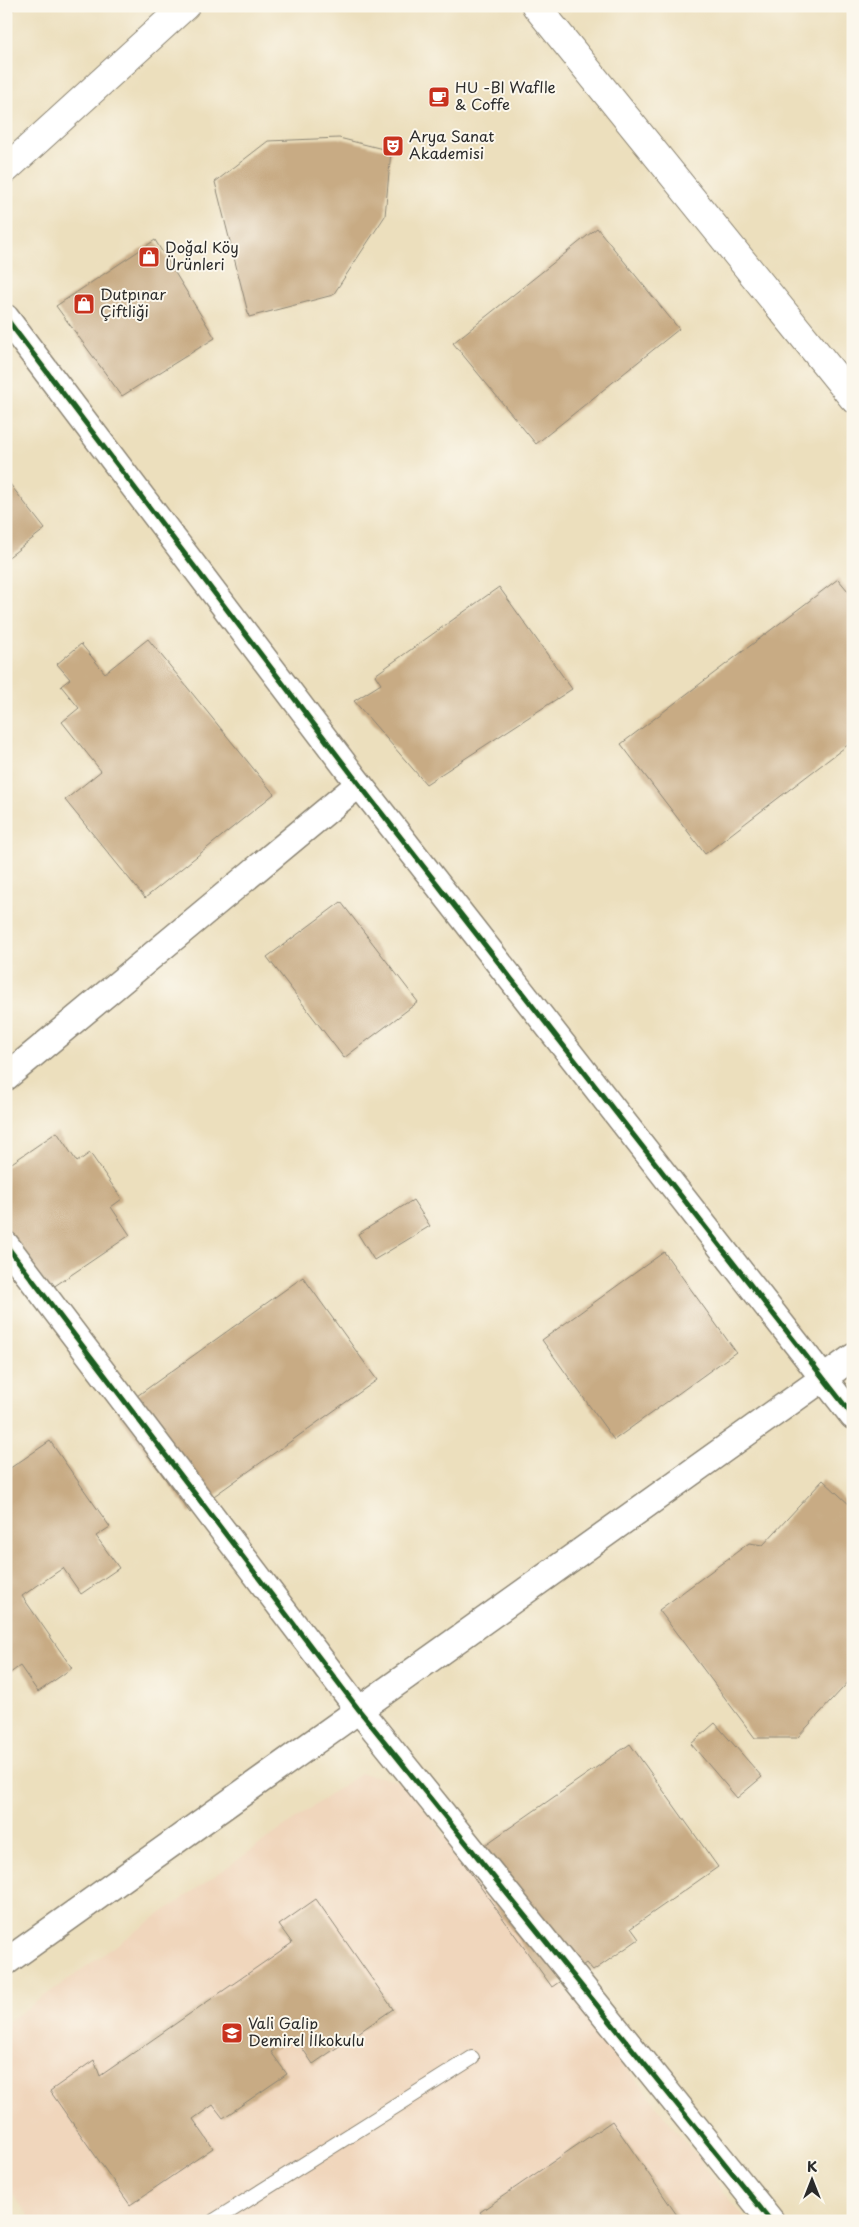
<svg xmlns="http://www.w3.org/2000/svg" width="859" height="2227" font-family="'Playpen Sans',sans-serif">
  <rect width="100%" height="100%" fill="#fbf7ec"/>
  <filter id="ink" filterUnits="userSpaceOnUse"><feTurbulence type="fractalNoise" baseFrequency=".02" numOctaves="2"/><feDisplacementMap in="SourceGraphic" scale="10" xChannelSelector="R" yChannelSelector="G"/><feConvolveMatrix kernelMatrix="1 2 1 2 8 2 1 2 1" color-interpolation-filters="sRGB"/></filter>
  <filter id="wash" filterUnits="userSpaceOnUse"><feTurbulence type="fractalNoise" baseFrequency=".0096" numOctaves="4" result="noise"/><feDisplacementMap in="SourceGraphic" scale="20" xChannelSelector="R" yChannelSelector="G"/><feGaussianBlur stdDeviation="1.12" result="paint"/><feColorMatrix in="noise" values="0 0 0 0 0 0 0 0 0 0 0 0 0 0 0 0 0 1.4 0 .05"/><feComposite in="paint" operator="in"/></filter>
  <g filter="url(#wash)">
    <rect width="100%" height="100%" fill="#ecdfbd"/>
    <!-- built -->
    <polygon fill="#f0d6bc" points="361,1773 403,1782 744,2217 743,2221 33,2221 6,2185 6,2023"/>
    <g id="blocks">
      <!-- building -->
      <g fill="#c8ab84">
        <polygon points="6,6 17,6 6,16"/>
        <polygon points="339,138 391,151 385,216 333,295 249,317 215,182 268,141"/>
        <polygon points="597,228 679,329 536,444 453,343"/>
        <polygon points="155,240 215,338 122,396 56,306"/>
        <polygon points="6,479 45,529 6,559"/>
        <polygon points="838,579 853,597 853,741 705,854 621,744"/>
        <polygon points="499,587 572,689 426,784 354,701 381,684 375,675"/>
        <polygon points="148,639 274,794 145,898 65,800 101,771 62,722 79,708 61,686 70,679 57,664 81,644 105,673"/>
        <polygon points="341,902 418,1002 344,1058 267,957"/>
        <polygon points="57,1132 77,1162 90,1153 122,1199 111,1207 130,1235 37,1298 21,1275 14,1280 6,1269 6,1167"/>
        <polygon points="413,1200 430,1226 374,1260 358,1234"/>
        <polygon points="664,1252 736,1352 614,1440 542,1340"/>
        <polygon points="303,1277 377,1380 190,1513 116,1411"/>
        <polygon points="50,1441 110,1527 96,1536 119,1568 81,1594 63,1568 22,1596 72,1668 38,1692 20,1666 6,1676 6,1471"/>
        <polygon points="823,1480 853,1508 853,1677 797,1738 755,1738 659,1610 749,1543 763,1545"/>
        <polygon points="715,1723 762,1777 737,1798 691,1744"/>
        <polygon points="630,1744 718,1867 631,1928 639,1939 593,1971 586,1963 552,1987 462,1861"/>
        <polygon points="316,1899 393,2009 313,2064 294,2036 271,2052 287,2074 223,2118 213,2105 193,2119 213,2148 130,2205 50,2091 94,2060 100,2076 292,1943 279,1925"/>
        <polygon points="612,2121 681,2221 486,2221 480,2212"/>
      </g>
    </g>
  </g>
  <g filter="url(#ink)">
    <use href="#blocks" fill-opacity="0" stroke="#8c8574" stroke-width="1"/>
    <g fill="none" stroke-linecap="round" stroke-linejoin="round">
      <!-- service casing -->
      <g stroke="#8c8574" stroke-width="16">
        <polyline id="service" points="214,2221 472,2058"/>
      </g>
      <!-- minor casing -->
      <g stroke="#8c8574" stroke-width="29">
        <g id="minor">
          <polyline points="6,318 359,784 853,1416"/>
          <polyline points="6,1077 359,784"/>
          <polyline points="6,1245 359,1710 771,2221"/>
          <polyline points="6,1962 853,1357"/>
        </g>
      </g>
      <!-- tertiary casing -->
      <g stroke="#8c8574" stroke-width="30">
        <g id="tertiary">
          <polyline points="536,6 853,398"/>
          <polyline points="6,169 185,6"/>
        </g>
      </g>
      <!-- service -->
      <use href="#service" stroke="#fff" stroke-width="14"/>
      <!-- minor -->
      <use href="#minor" stroke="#fff" stroke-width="26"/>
      <!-- tertiary -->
      <use href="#tertiary" stroke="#fff" stroke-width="28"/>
      <!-- cycleway casing -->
      <g stroke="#fbf7ec" stroke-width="8">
        <g id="cycleway">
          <polyline points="6,318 359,784 853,1416"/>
          <polyline points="6,1245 359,1710 771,2221"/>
        </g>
      </g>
      <!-- cycleway -->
      <use href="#cycleway" stroke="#1b5e20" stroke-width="5"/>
    </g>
  </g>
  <!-- icons -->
  <defs>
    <g id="cafe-square" transform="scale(1.125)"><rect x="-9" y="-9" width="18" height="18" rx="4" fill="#c8321e" stroke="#fbf7ec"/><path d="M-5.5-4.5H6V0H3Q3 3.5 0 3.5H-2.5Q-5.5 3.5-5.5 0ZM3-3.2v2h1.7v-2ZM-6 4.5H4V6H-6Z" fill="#fff"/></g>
    <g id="theatre-square" transform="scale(1.125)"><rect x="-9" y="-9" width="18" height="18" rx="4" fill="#c8321e" stroke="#fbf7ec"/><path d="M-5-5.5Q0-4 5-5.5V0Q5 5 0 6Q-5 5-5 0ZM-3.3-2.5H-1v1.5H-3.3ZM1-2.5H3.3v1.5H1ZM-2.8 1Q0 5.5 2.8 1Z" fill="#fff"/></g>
    <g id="shop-square" transform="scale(1.125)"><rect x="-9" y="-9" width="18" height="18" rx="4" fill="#c8321e" stroke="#fbf7ec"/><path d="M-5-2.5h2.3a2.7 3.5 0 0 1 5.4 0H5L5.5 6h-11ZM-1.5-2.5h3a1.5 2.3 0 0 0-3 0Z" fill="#fff"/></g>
    <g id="school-square" transform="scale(1.125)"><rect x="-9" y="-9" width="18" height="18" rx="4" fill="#c8321e" stroke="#fbf7ec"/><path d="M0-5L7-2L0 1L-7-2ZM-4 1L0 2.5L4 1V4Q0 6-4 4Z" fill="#fff"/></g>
  </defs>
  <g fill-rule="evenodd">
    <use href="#cafe-square" x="439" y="97"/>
    <use href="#theatre-square" x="393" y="146"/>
    <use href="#shop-square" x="149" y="257"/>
    <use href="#shop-square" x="84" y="304"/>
    <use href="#school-square" x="232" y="2033"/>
  </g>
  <g text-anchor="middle" stroke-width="4" stroke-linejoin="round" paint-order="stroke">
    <!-- poi labels -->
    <g font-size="15" fill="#2b2b2b" stroke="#fbf7ec" text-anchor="start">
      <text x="455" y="93">HU -BI Waflle<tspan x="455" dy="17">&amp; Coffe</tspan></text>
      <text x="409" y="142">Arya Sanat<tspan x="409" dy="17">Akademisi</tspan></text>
      <text x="165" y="253">Doğal Köy<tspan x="165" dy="17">Ürünleri</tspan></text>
      <text x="100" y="300">Dutpınar<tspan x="100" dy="17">Çiftliği</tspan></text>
      <text x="248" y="2029">Vali Galip<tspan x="248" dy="17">Demirel İlkokulu</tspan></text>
    </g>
  </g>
  <!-- margin -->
  <rect width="859" height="2227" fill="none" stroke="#fbf7ec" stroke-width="25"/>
  <!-- north arrow -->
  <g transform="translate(812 2180)" stroke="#fbf7ec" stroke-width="4" paint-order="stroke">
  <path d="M0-4L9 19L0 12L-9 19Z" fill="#2b2b2b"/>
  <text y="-8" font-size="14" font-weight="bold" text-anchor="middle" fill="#2b2b2b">K</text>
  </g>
</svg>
